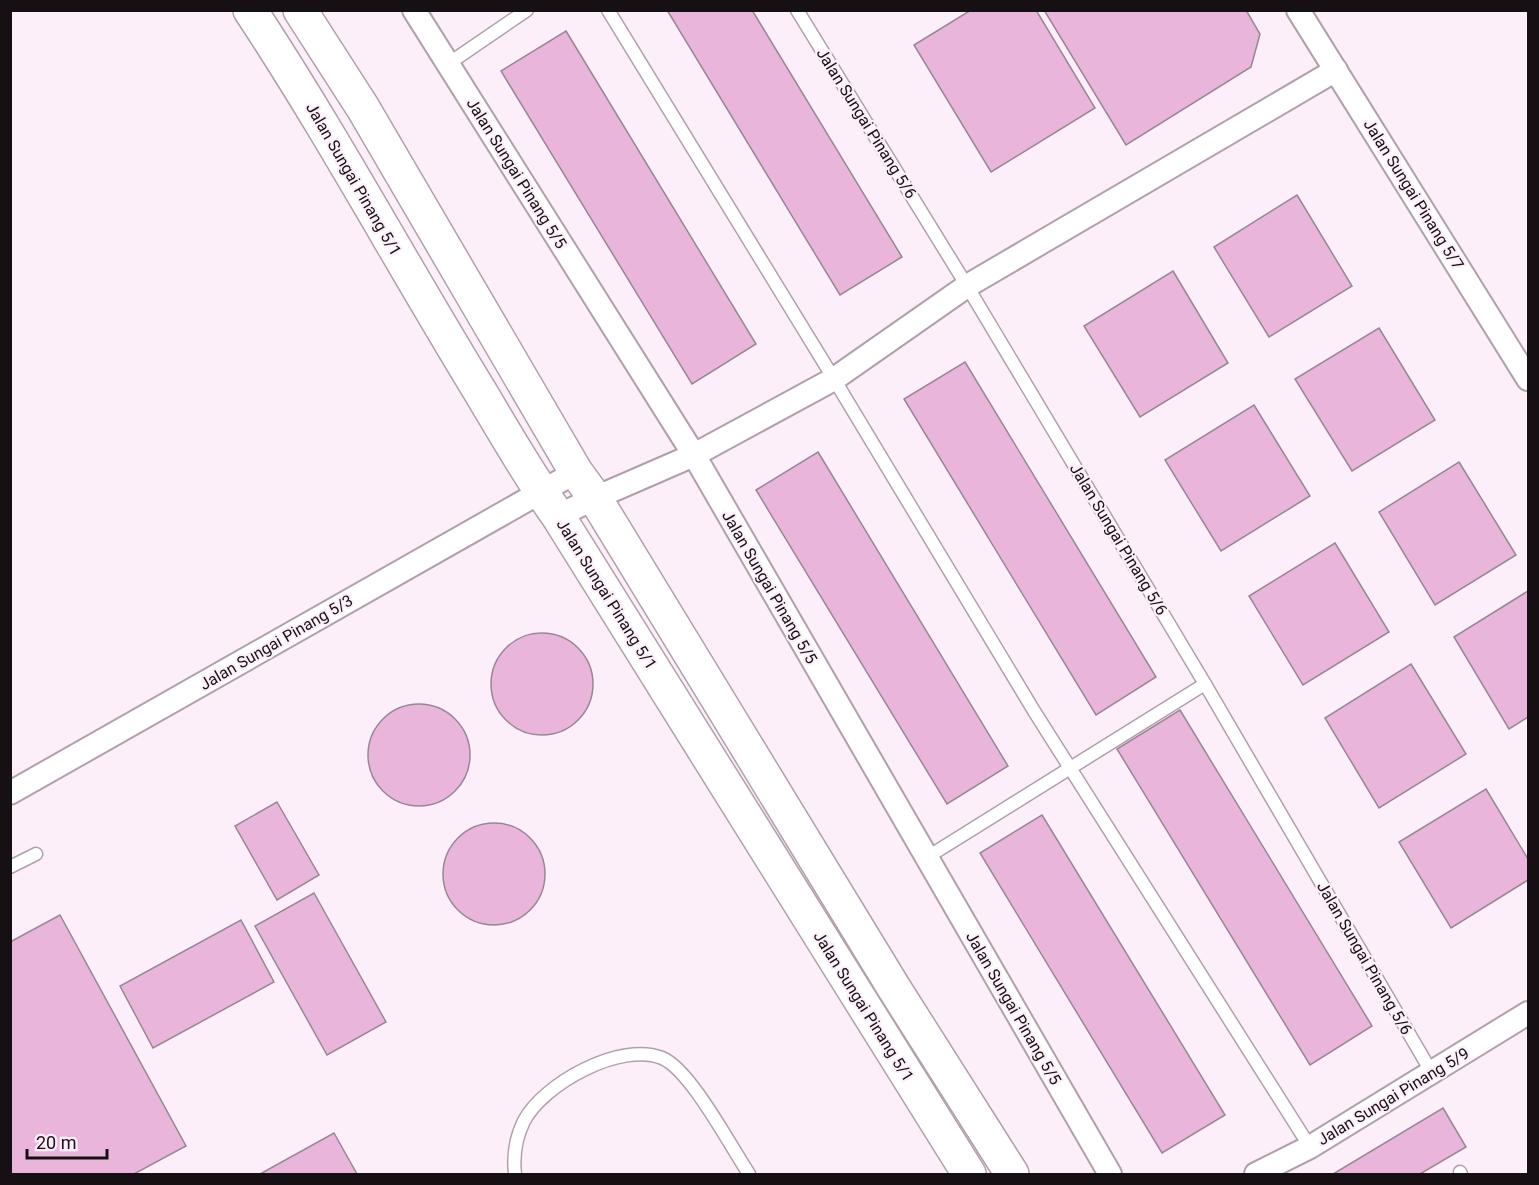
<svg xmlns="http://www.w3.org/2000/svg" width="1539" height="1185" font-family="Roboto,sans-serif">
  <rect width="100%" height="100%" fill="#fdeff9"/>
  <!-- building -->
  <g fill="#eab5db" stroke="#978792" stroke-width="1.5">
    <polygon points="667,10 752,10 902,257 840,295"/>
    <polygon points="971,10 1036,10 1095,108 991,172 914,45"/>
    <polygon points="1044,10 1246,10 1260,34 1251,67 1126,145"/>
    <polygon points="566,31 756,344 692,384 501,71"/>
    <polygon points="1297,195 1352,286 1269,337 1214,247"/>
    <polygon points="1173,271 1228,363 1140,417 1084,326"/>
    <polygon points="1379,328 1435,420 1352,471 1295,379"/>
    <polygon points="965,362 1156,677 1096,715 904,399"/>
    <polygon points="1254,405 1310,496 1221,551 1165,460"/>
    <polygon points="818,452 1008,766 947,804 756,490"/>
    <polygon points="1459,462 1516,555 1435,605 1379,512"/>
    <polygon points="1335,543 1389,632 1303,685 1249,596"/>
    <polygon points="1528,591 1528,717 1509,729 1454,637"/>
    <circle cx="542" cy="684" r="51"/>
    <polygon points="1411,664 1466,754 1379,808 1325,718"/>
    <circle cx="419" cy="755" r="51"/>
    <polygon points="1180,710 1372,1026 1310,1065 1117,749"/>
    <polygon points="1486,789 1528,859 1528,880 1451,928 1399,842"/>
    <polygon points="277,802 319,875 277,900 235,826"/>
    <polygon points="1042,815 1225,1115 1162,1153 980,853"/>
    <circle cx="494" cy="874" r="51"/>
    <polygon points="314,893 386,1022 327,1055 255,926"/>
    <polygon points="60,915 186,1146 134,1174 10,1174 10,942"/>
    <polygon points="241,920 274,982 153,1048 120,986"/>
    <polygon points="1443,1108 1466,1147 1420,1174 1333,1174"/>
    <polygon points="334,1133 357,1174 260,1174"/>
  </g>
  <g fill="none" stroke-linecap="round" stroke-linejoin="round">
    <!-- lane casing -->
    <g stroke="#b1a0ac" stroke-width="15">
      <g id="lane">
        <polyline points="608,10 834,379 1034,711 1310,1147"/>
        <polyline points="797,10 967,286 1205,684 1432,1073"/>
        <polyline points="448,64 527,10"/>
        <polyline points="926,858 1205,684"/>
        <polyline points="10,867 36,854"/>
        <polyline points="1460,1172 1461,1174"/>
        <path d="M515,1174C513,1156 516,1137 524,1121C543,1084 621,1041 662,1058C690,1069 731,1147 749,1174"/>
      </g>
    </g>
    <!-- street casing -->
    <g stroke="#b1a0ac" stroke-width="26">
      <g id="street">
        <polyline points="414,10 694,455 1110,1174"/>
        <polyline points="1298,10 1528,379"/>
        <polyline points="558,516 595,498 694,455 834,379 967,286 1336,70"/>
        <polyline points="10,793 576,472"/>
        <polyline points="1256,1174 1310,1147 1528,1013"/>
      </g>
    </g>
    <!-- secondary casing -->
    <g stroke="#b1a0ac" stroke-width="36">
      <g id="secondary">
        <path d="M250,10C332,134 403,266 481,393C506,435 530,477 558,516L969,1174"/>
        <polyline points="300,10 363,108 576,472 595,498 894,988 1012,1174"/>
      </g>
    </g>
    <!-- lane -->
    <use href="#lane" stroke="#fff" stroke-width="12"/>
    <!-- street -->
    <use href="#street" stroke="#fff" stroke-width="22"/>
    <!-- secondary -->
    <use href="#secondary" stroke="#fff" stroke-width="33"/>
  </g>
  <g text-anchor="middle" stroke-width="4.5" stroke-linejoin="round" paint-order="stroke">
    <!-- street labels -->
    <g font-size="16" fill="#161014" stroke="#fdeff9">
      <text transform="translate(867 123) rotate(58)" y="6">Jalan Sungai Pinang 5/6</text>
      <text transform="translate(517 173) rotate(58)" y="6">Jalan Sungai Pinang 5/5</text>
      <text transform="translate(354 179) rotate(60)" y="6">Jalan Sungai Pinang 5/1</text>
      <text transform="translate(1414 194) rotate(58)" y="6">Jalan Sungai Pinang 5/7</text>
      <text transform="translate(1119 539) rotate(59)" y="6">Jalan Sungai Pinang 5/6</text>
      <text transform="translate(770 587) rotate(60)" y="6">Jalan Sungai Pinang 5/5</text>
      <text transform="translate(607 594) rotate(58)" y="6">Jalan Sungai Pinang 5/1</text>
      <text transform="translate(276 642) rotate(-30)" y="6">Jalan Sungai Pinang 5/3</text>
      <text transform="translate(1365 958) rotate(60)" y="6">Jalan Sungai Pinang 5/6</text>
      <text transform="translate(864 1006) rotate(58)" y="6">Jalan Sungai Pinang 5/1</text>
      <text transform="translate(1014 1008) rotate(60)" y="6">Jalan Sungai Pinang 5/5</text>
      <text transform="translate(1393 1096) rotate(-31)" y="6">Jalan Sungai Pinang 5/9</text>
    </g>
  </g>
  <!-- border -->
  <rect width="1539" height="1185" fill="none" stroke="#161014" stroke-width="24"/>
  <!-- scale -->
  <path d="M27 1149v9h80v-9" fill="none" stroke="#161014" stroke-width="3"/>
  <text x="36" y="1149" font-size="18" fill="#161014" stroke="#fdeff9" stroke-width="4.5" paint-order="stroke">20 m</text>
</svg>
